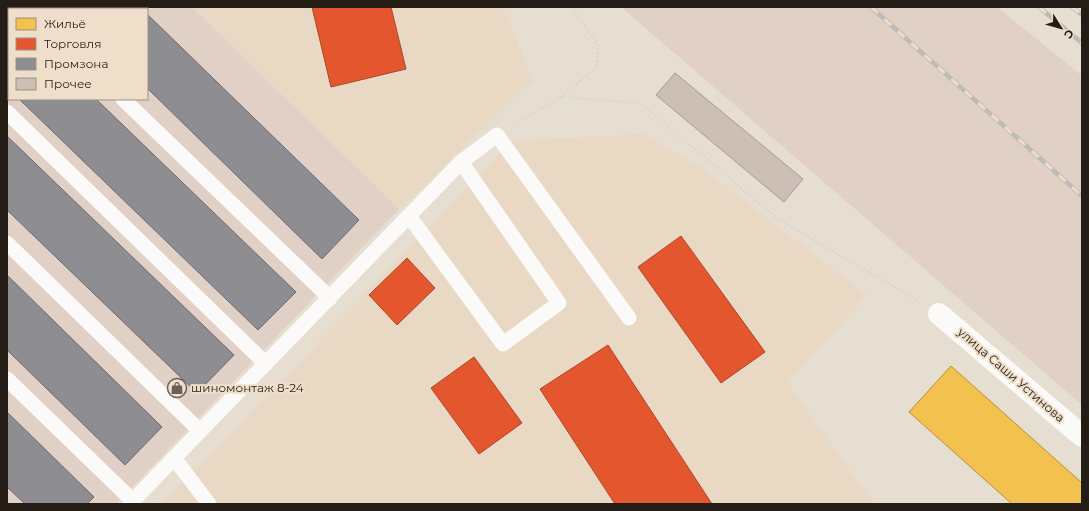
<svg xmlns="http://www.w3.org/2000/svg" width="1089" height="511" font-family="Montserrat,sans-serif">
  <rect width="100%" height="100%" fill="#e7ded2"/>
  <!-- built -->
  <g fill="#e8d8c4">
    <polygon points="192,7 503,7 533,80 399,209"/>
    <polygon points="643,134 702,168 867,295 788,383 874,504 161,504 244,420 512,141"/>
  </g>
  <!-- industrial -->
  <g fill="#e1d0c6" fill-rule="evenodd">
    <path d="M7,7H192L399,209L116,504H7ZM9,9H147V99H9Z"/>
    <polygon points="621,7 997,7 1081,75 1082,405"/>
  </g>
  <!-- homes -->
  <polygon fill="#f2c14e" stroke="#b4903d" points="951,366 1082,483 1082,504 1012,504 909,412"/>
  <!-- shops -->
  <g fill="#e4572e" stroke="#aa4627">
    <polygon points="312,7 391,7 406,69 331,87"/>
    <polygon points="681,236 765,352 721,383 638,267"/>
    <polygon points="407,258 435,288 397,325 369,295"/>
    <polygon points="608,345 712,504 615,504 540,389"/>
    <polygon points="474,357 522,423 479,454 431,388"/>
  </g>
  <!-- industry -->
  <g fill="#8d8d92" stroke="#6d6b6d">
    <polygon points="64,7 140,7 142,9 66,9"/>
    <polygon points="7,13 9,15 9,89 7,87"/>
    <polygon points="147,14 359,220 322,259 147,88"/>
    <polygon points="19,99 96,99 296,292 258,330"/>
    <polygon points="7,136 234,355 197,393 7,210"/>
    <polygon points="7,275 162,427 125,465 7,350"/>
    <polygon points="7,412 94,497 87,504 25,504 7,487"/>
  </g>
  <!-- building -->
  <polygon fill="#cdbeb6" stroke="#a59c96" points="675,73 803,179 784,202 656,95"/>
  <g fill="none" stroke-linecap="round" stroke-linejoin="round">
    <!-- path -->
    <g stroke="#d2cfcb" stroke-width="2.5" stroke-dasharray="1 3" stroke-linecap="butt">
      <polyline points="561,97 597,67 598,45 572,7"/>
      <polyline points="515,124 561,97 640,103 778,219 918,301"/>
    </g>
    <!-- lane -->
    <g stroke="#fbfaf8" stroke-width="15">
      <polyline points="28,7 30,9"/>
      <polyline points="123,99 330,298"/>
      <polyline points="7,112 266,364"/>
      <polyline points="409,216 503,344 559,303 461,162"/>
      <polyline points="7,243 200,431"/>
      <polyline points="7,379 133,501"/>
      <polyline points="174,458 461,162 497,135 629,318"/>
      <polyline points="130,504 174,458 209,504"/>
    </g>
    <!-- street -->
    <polyline stroke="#fbfaf8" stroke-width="22" points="939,314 1082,436"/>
    <!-- rail casing -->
    <g stroke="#bdbbb8" stroke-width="4.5">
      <g id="rail">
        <polyline points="871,7 1082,196"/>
        <polyline points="1039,7 1082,43"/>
        <polyline points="1072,7 1082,15"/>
      </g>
    </g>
    <!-- rail -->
    <use href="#rail" stroke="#efdfca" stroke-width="3" stroke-dasharray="9" stroke-linecap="butt"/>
  </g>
  <!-- icons -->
  <defs>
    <g id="shop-ring" transform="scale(1)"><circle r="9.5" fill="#efdfca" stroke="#686158" stroke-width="1.5"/><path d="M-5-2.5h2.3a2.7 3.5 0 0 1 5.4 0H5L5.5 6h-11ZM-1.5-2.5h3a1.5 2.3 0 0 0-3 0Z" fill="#686158"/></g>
  </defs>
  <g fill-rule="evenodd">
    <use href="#shop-ring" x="177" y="388"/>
  </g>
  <g text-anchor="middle" stroke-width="4" stroke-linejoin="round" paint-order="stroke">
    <!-- street labels -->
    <g font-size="12" fill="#231d16" stroke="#efdfca">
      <text transform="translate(1011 375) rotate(41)" y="4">улица Саши Устинова</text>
    </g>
    <!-- poi labels -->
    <g font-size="12" fill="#231d16" stroke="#efdfca" text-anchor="start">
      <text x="191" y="392">шиномонтаж 8-24</text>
    </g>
  </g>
  <!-- border -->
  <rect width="1089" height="511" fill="none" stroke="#231d16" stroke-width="16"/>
  <!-- legend -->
  <rect x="8" y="8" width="140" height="92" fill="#efdfca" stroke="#9d9182"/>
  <rect x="16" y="18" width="20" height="12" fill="#f2c14e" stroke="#9d9182"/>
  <text x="44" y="28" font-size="12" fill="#231d16">Жильё</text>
  <rect x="16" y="38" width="20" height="12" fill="#e4572e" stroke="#9d9182"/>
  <text x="44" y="48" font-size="12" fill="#231d16">Торговля</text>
  <rect x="16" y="58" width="20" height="12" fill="#8d8d92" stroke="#9d9182"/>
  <text x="44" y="68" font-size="12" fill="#231d16">Промзона</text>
  <rect x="16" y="78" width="20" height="12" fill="#cdbeb6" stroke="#9d9182"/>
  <text x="44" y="88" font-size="12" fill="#231d16">Прочее</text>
  <!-- north arrow -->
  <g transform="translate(1061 28) rotate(127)" stroke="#efdfca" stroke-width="3" paint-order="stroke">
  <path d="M0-3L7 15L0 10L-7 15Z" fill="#231d16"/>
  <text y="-6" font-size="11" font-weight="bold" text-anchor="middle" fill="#231d16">С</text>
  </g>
</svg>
